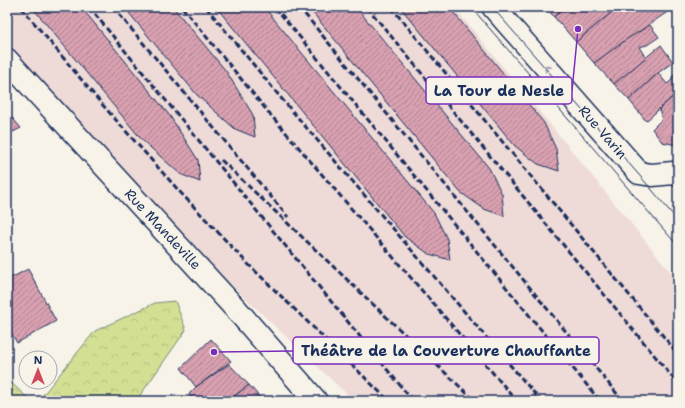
<svg xmlns="http://www.w3.org/2000/svg" width="685" height="408" font-family="'Shantell Sans',sans-serif">
  <defs>
    <pattern id="forest-crowns" width="20" height="18" patternUnits="userSpaceOnUse"><rect width="20" height="18" fill="#d3e094"/><path d="M2 6a3 3 0 1 1 6 0M12 15a3 3 0 1 1 6 0" fill="none" stroke="#b5c082"/></pattern>
    <pattern id="building-hatch" width="6" height="6" patternUnits="userSpaceOnUse"><rect width="6" height="6" fill="#d8a0b0"/><path d="M-1 1l2-2M0 6l6-6M5 7l2-2" fill="none" stroke="#ae8392"/></pattern>
  </defs>
  <rect width="100%" height="100%" fill="#f7f3e8"/>
  <filter id="ink" filterUnits="userSpaceOnUse"><feTurbulence type="fractalNoise" baseFrequency=".025" numOctaves="2"/><feDisplacementMap in="SourceGraphic" scale="8" xChannelSelector="R" yChannelSelector="G"/><feConvolveMatrix kernelMatrix="1 2 1 2 8 2 1 2 1" color-interpolation-filters="sRGB"/></filter>
  <g filter="url(#ink)">
    <!-- built -->
    <polygon fill="#eedad7" points="7,7 454,7 678,281 678,401 354,401 188,244 7,50"/>
    <!-- forest -->
    <g fill="url(#forest-crowns)" stroke="#778879">
      <polygon points="175,301 186,330 136,401 38,401 95,331 155,303"/>
      <polygon points="7,379 31,401 7,401"/>
    </g>
    <!-- building -->
    <g fill="url(#building-hatch)" stroke="#1b2f5e">
      <polygon points="32,7 81,7 170,116 198,160 200,182 180,174 142,140"/>
      <polygon points="124,7 173,7 226,71 253,115 255,137 235,129 197,95"/>
      <polygon points="216,7 264,7 434,213 447,239 450,260 429,254 405,237"/>
      <polygon points="308,7 356,7 489,168 502,194 504,216 484,209 460,192"/>
      <polygon points="400,7 449,7 544,123 556,149 559,171 538,164 515,146"/>
      <polygon points="546,7 565,7 554,17"/>
      <polygon points="565,7 618,7 576,42 554,17"/>
      <polygon points="618,7 673,8 594,63 576,42"/>
      <polygon points="650,25 659,37 647,45 639,47 646,58 614,84 594,63 627,39"/>
      <polygon points="661,45 673,62 658,73 629,100 614,84"/>
      <polygon points="678,71 678,92 646,121 629,100 658,73 667,84 672,80 672,77"/>
      <polygon points="674,96 678,108 678,145 677,145 662,142 652,129 662,119 659,109"/>
      <polygon points="7,112 21,128 7,135"/>
      <polygon points="28,269 56,321 17,343 7,325 7,280"/>
      <polygon points="211,339 231,361 196,387 181,368"/>
      <polygon points="229,364 249,385 228,401 194,401 189,394 196,387"/>
      <polygon points="249,385 263,401 228,401"/>
    </g>
    <g fill="none" stroke-linecap="round" stroke-linejoin="round">
      <!-- minor casing -->
      <g stroke="#1b2f5e" stroke-width="25">
        <g id="minor">
          <polyline points="493,7 639,173 652,175 673,173 678,175"/>
          <polyline points="7,60 236,309 316,401"/>
        </g>
      </g>
      <!-- minor -->
      <use href="#minor" stroke="#f7f3e8" stroke-width="22"/>
      <!-- tram -->
      <g stroke="#1b2f5e" stroke-width="1">
        <polyline points="471,7 678,246"/>
        <polyline points="492,7 653,191 678,221"/>
      </g>
      <!-- rail -->
      <g stroke="#1b2f5e" stroke-width="3" stroke-dasharray="6 3" stroke-linecap="butt">
        <polyline points="21,7 100,102 179,191 248,264 389,401"/>
        <polyline points="89,7 413,401"/>
        <polyline points="113,7 288,217"/>
        <polyline points="182,7 269,113 517,401"/>
        <polyline points="206,7 281,98 541,401"/>
        <polyline points="275,7 600,401"/>
        <polyline points="299,7 623,401"/>
        <polyline points="367,7 678,384"/>
        <polyline points="391,7 678,354"/>
        <polyline points="221,160 475,401"/>
      </g>
    </g>
    <!-- one-way arrows -->
    <defs><path id="oneway-chevron" d="M-2-3.5L2.5 0L-2 3.5" fill="none" stroke-width="1.6" stroke-linecap="round" stroke-linejoin="round"/></defs>
    <use stroke="#8991a3" href="#oneway-chevron" transform="translate(547 68) rotate(-131)"/>
  </g>
  <g text-anchor="middle" stroke-width="3.5" stroke-linejoin="round" paint-order="stroke">
    <!-- street labels -->
    <g font-size="14" fill="#1b2f5e" stroke="#f7f3e8">
      <text transform="translate(603 132) rotate(49)" y="5">Rue Varin</text>
      <text transform="translate(163 229) rotate(47)" y="5">Rue Mandeville</text>
    </g>
  </g>
  <!-- callouts -->
  <path fill="none" stroke="#7b2cbf" stroke-width="1.5" d="M578 29L572 91M214 352L293 351"/>
  <g fill="#7b2cbf" stroke="#f7f3e8" stroke-width="1.5">
    <circle cx="578" cy="29" r="4"/>
    <circle cx="214" cy="352" r="4"/>
  </g>
  <g fill="#f7f3e8" stroke="#7b2cbf" stroke-width="1.5">
    <rect x="426" y="77" width="146" height="27" rx="4"/>
    <rect x="293" y="337" width="306" height="27" rx="4"/>
  </g>
  <g font-size="15" text-anchor="middle" font-weight="bold" fill="#1b2f5e">
    <text x="499" y="96">La Tour de Nesle</text>
    <text x="446" y="356">Théâtre de la Couverture Chauffante</text>
  </g>
  <!-- margin -->
  <rect width="685" height="408" fill="none" stroke="#f7f3e8" stroke-width="24"/>
  <rect x="12" y="12" width="661" height="384" fill="none" stroke="#1b2f5e" stroke-width="1.5" filter="url(#ink)"/>
  <!-- north arrow -->
  <g transform="translate(38 370)"><circle r="19" fill="#f7f3e8" stroke="#9fa5b1"/>
  <path d="M0-3L7 15L0 10L-7 15Z" fill="#d1495b"/>
  <text y="-6" font-size="11" font-weight="bold" text-anchor="middle" fill="#1b2f5e">N</text>
  </g>
</svg>
